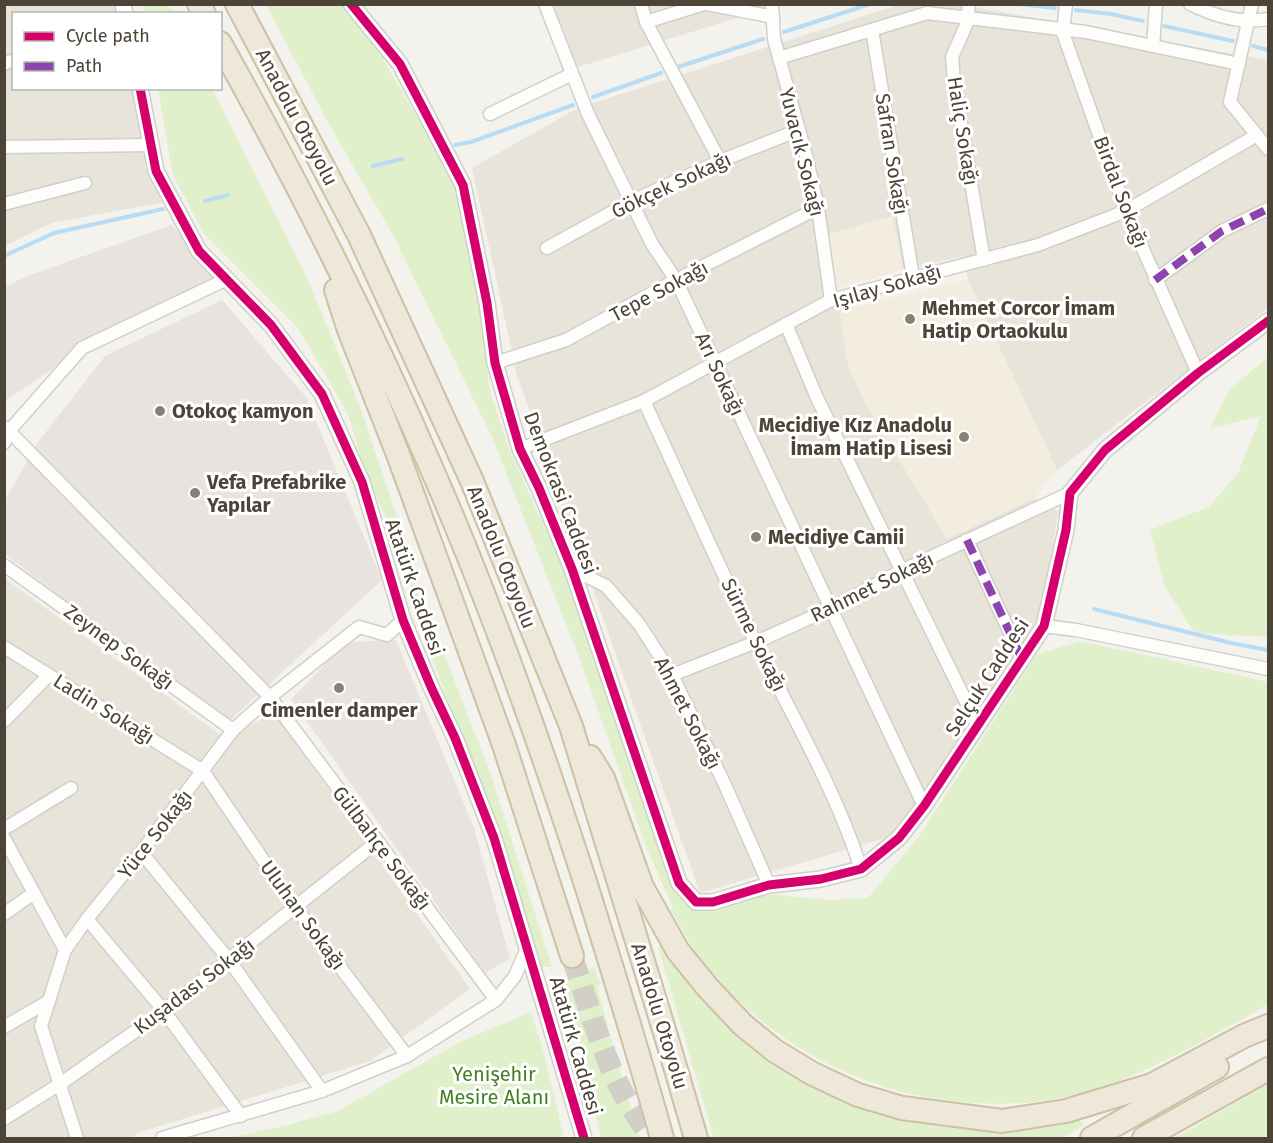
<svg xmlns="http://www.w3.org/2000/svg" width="1273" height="1143" font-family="'Fira Sans',sans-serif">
  <rect width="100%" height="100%" fill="#f3f2ed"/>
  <!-- residential -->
  <g fill="#e8e4da">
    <polygon points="5,5 119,5 120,13 14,14 14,88 132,89 146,169 165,202 51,223 5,246"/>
    <polygon points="545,5 779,5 578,67"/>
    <polygon points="898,5 962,5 1268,60 1268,308 1057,470 968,280 963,256 903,270 892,216 829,234 848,366 947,539 1034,498 1058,511 1041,628 892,836 700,893 517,375 472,168 578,108"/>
    <polygon points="4,578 226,739 274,712 470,989 370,1061 141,1132 130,1138 5,1138"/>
  </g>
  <!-- industrial -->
  <g fill="#e8e3de">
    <polygon points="172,225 215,277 83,348 5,401 5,287 27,276"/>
    <polygon points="222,300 306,397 382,580 226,724 5,554 5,500 38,442 105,356"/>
    <polygon points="396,640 474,828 510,959 485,973 291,699 347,642"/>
  </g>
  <!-- education -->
  <g fill="#f2edde">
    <polygon points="892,216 903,270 837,288 829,234"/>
    <polygon points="968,280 1057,470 1034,498 947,539 866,405 848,365 839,310"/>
  </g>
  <!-- green -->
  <g fill="#e0f0ca">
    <polygon points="142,5 165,5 167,8 171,8 174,13 146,13"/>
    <path d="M266,5H340L379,52L422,126L455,188L482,320L489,388L509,449L575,594L632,747L685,904L703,911L767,894L828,900L868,898L920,835L1036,655L1080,641L1268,682V1005C1209,1037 1129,1086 1062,1098C925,1122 784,1069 700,957C689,943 680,926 671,911L673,908L647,849L579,657L492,437L393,235L330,126Z"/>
    <polygon points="158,89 212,89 307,277 362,412 432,623 490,772 552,967 541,967 504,851 428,648 396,539 366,475 348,414 298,328 205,235 173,175"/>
    <polygon points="1268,357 1268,637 1195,633 1165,587 1150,530 1209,507 1238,473 1261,416 1210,429 1229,390"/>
    <polygon points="663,945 694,991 745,1041 796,1077 829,1094 900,1119 950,1127 1001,1130 1080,1120 1084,1125 1062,1138 714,1138 658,947"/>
    <polygon points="594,967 600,984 597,987 639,1138 601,1138 562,983"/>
    <polygon points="531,1012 544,1054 564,1138 227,1138 284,1126 338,1111 462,1041"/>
    <polygon points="1268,1084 1268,1135 1264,1138 1175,1138"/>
  </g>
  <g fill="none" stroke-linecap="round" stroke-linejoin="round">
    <!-- stream -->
    <g stroke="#b9dcf5" stroke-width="4">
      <polyline points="1020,4 1055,8"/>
      <polyline points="1076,10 1111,14 1143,21"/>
      <polyline points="1164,26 1233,41"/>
      <polyline points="784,32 870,4"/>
      <polyline points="1253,46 1268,50"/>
      <polyline points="678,67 763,39"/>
      <polyline points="593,97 661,73"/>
      <polyline points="455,145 471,142 573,105"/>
      <polyline points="373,166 402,159"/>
      <polyline points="205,201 228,195"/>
      <polyline points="4,256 54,233 163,209"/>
      <polyline points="1094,609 1231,643 1268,650"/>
    </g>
    <!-- motorway-tunnel -->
    <path stroke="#d2cfc8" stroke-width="22" stroke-dasharray="22 11" stroke-linecap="butt" d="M572,956C593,1019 610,1087 653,1138"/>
    <!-- minor casing -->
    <g stroke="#d1cfca" stroke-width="15">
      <g id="minor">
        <polyline points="545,4 588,114 652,244 676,280 924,806"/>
        <polyline points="641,4 646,22 720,161"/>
        <polyline points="707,4 773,17"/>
        <polyline points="772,4 774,39 807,159 818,208 831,300"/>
        <polyline points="969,4 967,23 952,57 954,81 984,260"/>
        <polyline points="1066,4 1063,33 1126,211 1198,373"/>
        <path d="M1190,4C1214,16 1242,24 1268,19"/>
        <polyline points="1252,4 1230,102 1268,149"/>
        <polyline points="646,22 704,4"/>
        <polyline points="872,30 913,277"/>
        <polyline points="1153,46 1156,4"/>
        <polyline points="779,58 927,13 1086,32 1239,64"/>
        <polyline points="4,64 14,60"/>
        <polyline points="490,114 572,74"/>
        <polyline points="4,147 151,145"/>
        <polyline points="4,204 85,183"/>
        <polyline points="547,248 632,201 720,161 799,130"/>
        <polyline points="1155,280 1222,231 1268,209"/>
        <polyline points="786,324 817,398 978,726"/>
        <polyline points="495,363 566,340 676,280 818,208"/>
        <path d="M644,401C681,481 717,562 755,641C792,716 836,790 861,869"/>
        <polyline points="4,427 9,431 82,348 227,279"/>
        <polyline points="4,443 9,431 270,697 496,1000"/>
        <polyline points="520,449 644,401 831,300 1038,245 1126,211 1257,135"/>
        <polyline points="967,540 1022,659"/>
        <polyline points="4,565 233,730"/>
        <polyline points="572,569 606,586 639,624 672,675 725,785 769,885"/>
        <polyline points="1044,626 1076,630 1268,669"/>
        <polyline points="4,647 203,771 295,907 407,1056"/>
        <polyline points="672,675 756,642 830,609 901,571 1070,493"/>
        <polyline points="4,721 49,675"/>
        <polyline points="4,829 71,788"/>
        <polyline points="4,838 65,950"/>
        <polyline points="141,852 229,960 322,1091"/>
        <polyline points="4,914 34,893"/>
        <polyline points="87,919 164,1011 241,1116"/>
        <polyline points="4,1027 49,1001"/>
        <polyline points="4,1119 60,1084 164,1011 377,842"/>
        <polyline points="77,1138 41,1026 65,950 87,919 141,852 233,730 270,697 359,627 387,635 403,620"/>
        <polyline points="162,1138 322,1091 407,1056 496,1000 515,976 528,946"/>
      </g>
    </g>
    <!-- tertiary casing -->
    <g stroke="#d1cfca" stroke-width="18">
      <g id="tertiary">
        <polyline points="123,4 125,14"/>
        <polyline points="351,4 400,64 463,185 487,303 495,363 520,449 539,488 572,569 679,883 696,902 713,902 769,885 821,879 861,869 899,838 924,806 1044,626 1066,530 1070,493 1105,450 1198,373 1268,321"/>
        <polyline points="140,88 156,171 199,251 271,325 322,394 362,482 403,620 431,687 455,738 494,838 584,1138"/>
      </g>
    </g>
    <!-- motorway casing -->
    <g stroke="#cec0a5" stroke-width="26">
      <g id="motorway">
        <polyline points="199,4 204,14"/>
        <polyline points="237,4 359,235 472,481 571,726 669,1046 696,1138"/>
        <path d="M220,43C298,183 371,327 434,474C493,609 542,748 587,888C613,971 639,1054 662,1138"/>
        <polyline points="336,290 349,330 399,457 504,745 572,956"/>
        <polyline points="590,757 603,778 642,887 678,951 708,988 743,1025 775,1051 813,1074 858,1095 902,1108 1002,1121 1066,1111 1152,1085 1244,1036 1268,1026"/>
        <polyline points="1092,1138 1217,1067"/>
        <polyline points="1144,1138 1268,1069"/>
      </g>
    </g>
    <!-- minor -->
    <use href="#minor" stroke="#fdfdfc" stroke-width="12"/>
    <!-- tertiary -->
    <use href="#tertiary" stroke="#fdfdfc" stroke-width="15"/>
    <!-- motorway -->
    <use href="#motorway" stroke="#ede8da" stroke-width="22"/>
    <!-- quiet -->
    <g stroke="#8e44ad" stroke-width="8" stroke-dasharray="15 8" stroke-linecap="butt">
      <polyline points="1155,280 1222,231 1268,209"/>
      <polyline points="967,540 1022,659"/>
    </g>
    <!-- cycleway casing -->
    <g stroke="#fff" stroke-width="13">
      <g id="cycleway">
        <polyline points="351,4 400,64 463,185 487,303 495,363 520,449 539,488 572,569 679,883 696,902 713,902 769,885 821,879 861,869 899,838 924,806 1044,626 1066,530 1070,493 1105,450 1198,373 1268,321"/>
        <polyline points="140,88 156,171 199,251 271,325 322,394 362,482 403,620 431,687 455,738 494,838 584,1138"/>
      </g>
    </g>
    <!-- cycleway -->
    <use href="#cycleway" stroke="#d6006c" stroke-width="9"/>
  </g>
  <!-- markers -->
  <g fill="#868176" stroke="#fff" stroke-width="2">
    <circle cx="910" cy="319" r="6"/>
    <circle cx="160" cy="411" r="6"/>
    <circle cx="964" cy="437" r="6"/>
    <circle cx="195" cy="493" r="6"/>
    <circle cx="756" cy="537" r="6"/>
    <circle cx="339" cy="688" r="6"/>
  </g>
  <g text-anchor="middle" stroke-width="6" stroke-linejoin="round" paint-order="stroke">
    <!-- street labels -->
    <g font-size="20" fill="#4c4436" stroke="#fff">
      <text transform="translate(297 117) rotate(62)" y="7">Anadolu Otoyolu</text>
      <text transform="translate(963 131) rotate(81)" y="7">Haliç Sokağı</text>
      <text transform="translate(802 152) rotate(76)" y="7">Yuvacık Sokağı</text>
      <text transform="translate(892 154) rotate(81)" y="7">Safran Sokağı</text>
      <text transform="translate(671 185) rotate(-25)" y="7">Gökçek Sokağı</text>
      <text transform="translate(1121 192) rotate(69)" y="7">Birdal Sokağı</text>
      <text transform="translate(887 286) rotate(-16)" y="7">Işılay Sokağı</text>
      <text transform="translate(659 291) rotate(-28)" y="7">Tepe Sokağı</text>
      <text transform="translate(720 374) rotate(65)" y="7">Arı Sokağı</text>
      <text transform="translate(561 493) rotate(69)" y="7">Demokrasi Caddesi</text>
      <text transform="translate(502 557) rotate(68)" y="7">Anadolu Otoyolu</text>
      <text transform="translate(415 587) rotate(71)" y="7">Atatürk Caddesi</text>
      <text transform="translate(872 587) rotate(-26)" y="7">Rahmet Sokağı</text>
      <text transform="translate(754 635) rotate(64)" y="7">Sürme Sokağı</text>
      <text transform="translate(119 647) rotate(36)" y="7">Zeynep Sokağı</text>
      <text transform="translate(987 677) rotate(-57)" y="7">Selçuk Caddesi</text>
      <text transform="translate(104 709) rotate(32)" y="7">Ladin Sokağı</text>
      <text transform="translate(688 713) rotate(63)" y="7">Ahmet Sokağı</text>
      <text transform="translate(155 834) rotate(-52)" y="7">Yüce Sokağı</text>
      <text transform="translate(382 848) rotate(53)" y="7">Gülbahçe Sokağı</text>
      <text transform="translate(303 915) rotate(54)" y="7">Uluhan Sokağı</text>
      <text transform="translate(194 986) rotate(-37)" y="7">Kuşadası Sokağı</text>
      <text transform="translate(660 1016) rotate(73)" y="7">Anadolu Otoyolu</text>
      <text transform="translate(576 1046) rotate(74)" y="7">Atatürk Caddesi</text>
    </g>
    <!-- poi labels -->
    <g font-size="20" font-weight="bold" fill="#4c4436" stroke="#fff" text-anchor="start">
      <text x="922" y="315">Mehmet Corcor İmam<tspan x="922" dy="23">Hatip Ortaokulu</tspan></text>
      <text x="172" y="418">Otokoç kamyon</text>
      <text x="952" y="432" text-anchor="end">Mecidiye Kız Anadolu<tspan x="952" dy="23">İmam Hatip Lisesi</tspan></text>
      <text x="207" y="489">Vefa Prefabrike<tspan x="207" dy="23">Yapılar</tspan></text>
      <text x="768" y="544">Mecidiye Camii</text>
      <text x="339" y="717" text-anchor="middle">Cimenler damper</text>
    </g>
    <!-- park labels -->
    <g font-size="20" fill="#418020" stroke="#fff">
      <text x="494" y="1081">Yenişehir<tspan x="494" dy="23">Mesire Alanı</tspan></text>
    </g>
  </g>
  <!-- border -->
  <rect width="1273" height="1143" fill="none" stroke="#4c4436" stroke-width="12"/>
  <!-- legend -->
  <rect x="12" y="12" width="210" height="78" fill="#ffffff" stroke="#b7b4af" stroke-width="1.5"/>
  <rect x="24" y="32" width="30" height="9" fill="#d6006c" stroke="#b7b4af" stroke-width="1.5"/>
  <text x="66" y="42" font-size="18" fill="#4c4436">Cycle path</text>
  <rect x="24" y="62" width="30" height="9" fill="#8e44ad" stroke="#b7b4af" stroke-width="1.5"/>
  <text x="66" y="72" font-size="18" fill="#4c4436">Path</text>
</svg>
